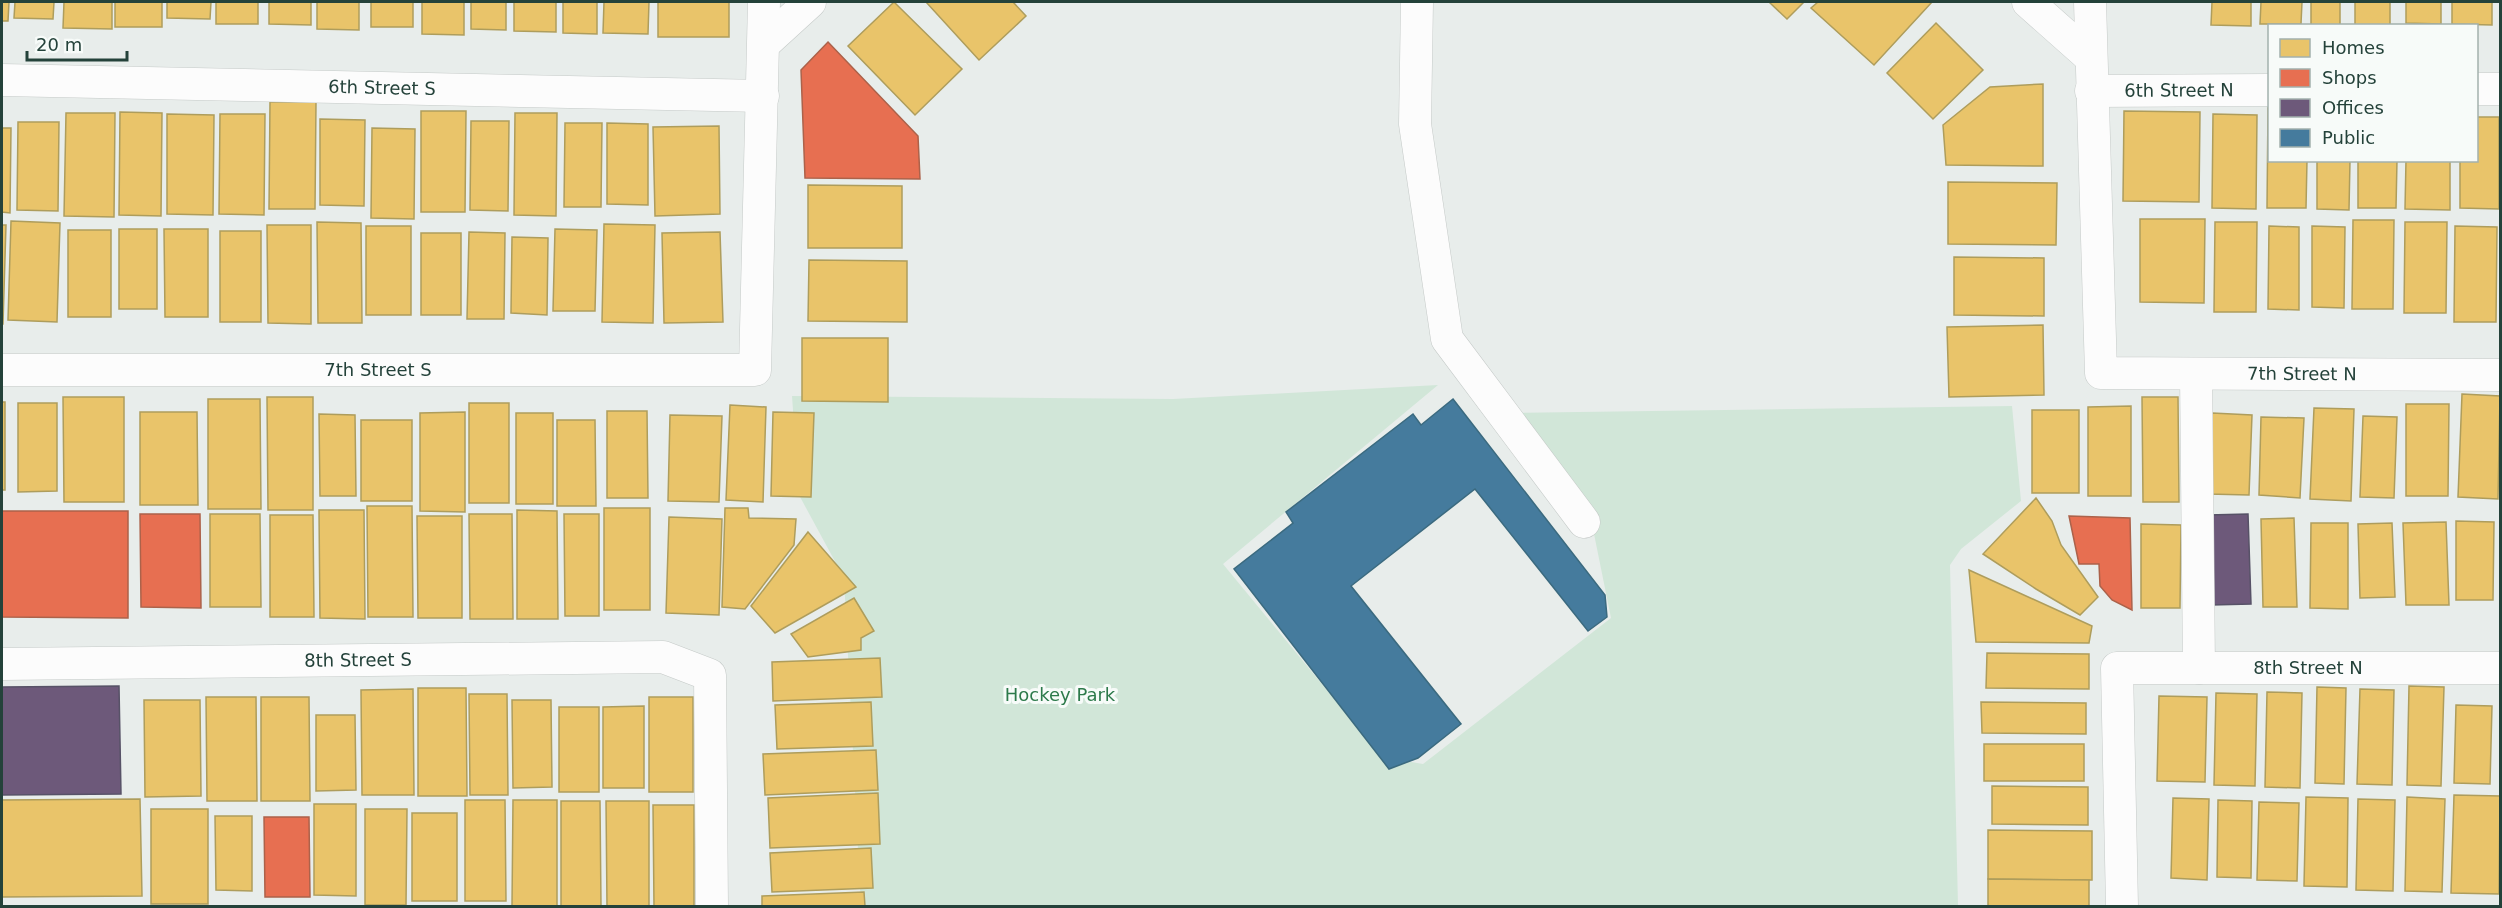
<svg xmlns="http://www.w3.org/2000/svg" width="2502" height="908" font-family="'DejaVu Sans',sans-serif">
  <rect width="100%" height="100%" fill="#e8edeb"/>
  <!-- green -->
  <polygon fill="#d1e6d8" points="1438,385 1223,564 1382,757 1423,764 1611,618 1592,524 1509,413 2012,406 2021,501 1961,549 1950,565 1958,906 861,906 844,578 799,495 792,396 1173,399"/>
  <!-- homes -->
  <g fill="#e9c46a" stroke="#ae9d5c" stroke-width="1.5">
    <polygon points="2,2 9,2 8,21 2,21"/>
    <polygon points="15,2 54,2 53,19 14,18"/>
    <polygon points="64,2 112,2 112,29 63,28"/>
    <rect x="115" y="2" width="47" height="25"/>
    <polygon points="167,2 211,2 210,19 167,18"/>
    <rect x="216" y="2" width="42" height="22"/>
    <polygon points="269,2 311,2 311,25 269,24"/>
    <polygon points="317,2 359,2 359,30 317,29"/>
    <rect x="371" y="2" width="42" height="25"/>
    <polygon points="422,2 464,2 464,35 422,34"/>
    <polygon points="471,2 506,2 506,30 471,29"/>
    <polygon points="514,2 556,2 556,32 514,31"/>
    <polygon points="563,2 597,2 597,34 563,33"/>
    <polygon points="604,2 649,2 648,34 603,33"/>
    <rect x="658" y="2" width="71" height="35"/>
    <polygon points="894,2 962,69 915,115 848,46"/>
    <polygon points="926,2 1013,2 1026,16 979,60"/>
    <polygon points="1769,2 1804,2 1787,19"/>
    <polygon points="1818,2 1932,2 1874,65 1811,8"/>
    <polygon points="2212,2 2251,2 2251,26 2211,25"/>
    <polygon points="2261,2 2302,2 2301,24 2260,24"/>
    <rect x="2311" y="2" width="29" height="24"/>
    <polygon points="2355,2 2390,2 2390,26 2355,25"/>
    <polygon points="2406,2 2441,2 2441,24 2406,23"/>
    <polygon points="2452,2 2492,2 2492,25 2452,24"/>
    <polygon points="1936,23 1983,70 1933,119 1887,73"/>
    <polygon points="2043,84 2043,166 1946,165 1943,125 1990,87"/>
    <polygon points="270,102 316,102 315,209 269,209"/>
    <polygon points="2268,108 2270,108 2270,160 2307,160 2306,208 2267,208"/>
    <polygon points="421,111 466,111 465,212 421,212"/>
    <polygon points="2124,111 2200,112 2199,202 2123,201"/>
    <polygon points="120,112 162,113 161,216 119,215"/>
    <polygon points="66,113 115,113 114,217 64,216"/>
    <polygon points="515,113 557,113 556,216 514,215"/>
    <polygon points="167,114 214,115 213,215 167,214"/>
    <polygon points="220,114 265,114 264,215 219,214"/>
    <polygon points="2213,114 2257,115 2256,209 2212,208"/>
    <polygon points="2476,117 2499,117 2499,209 2460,208 2460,160 2476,160"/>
    <polygon points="320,119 365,120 364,206 320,205"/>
    <polygon points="471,121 509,121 508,211 470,210"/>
    <polygon points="18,122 59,122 58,211 17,210"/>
    <polygon points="565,123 602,123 601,207 564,207"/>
    <polygon points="607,123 648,124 648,205 607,204"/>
    <polygon points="719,126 720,214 655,216 653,127"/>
    <polygon points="2,128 11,128 10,213 2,212"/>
    <polygon points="372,128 415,129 414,219 371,218"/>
    <polygon points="2317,160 2350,160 2349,210 2317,209"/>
    <polygon points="2358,160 2397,160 2396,208 2358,208"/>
    <polygon points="2406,160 2450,160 2450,210 2405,209"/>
    <polygon points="1948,182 2057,183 2056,245 1948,244"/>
    <polygon points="808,185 902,186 902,248 808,248"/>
    <polygon points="2140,219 2205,219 2204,303 2140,302"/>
    <polygon points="2353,220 2394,220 2393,309 2352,309"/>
    <polygon points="11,221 60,223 57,322 8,320"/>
    <polygon points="317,222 361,223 362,323 318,323"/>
    <polygon points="2215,222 2257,222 2256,312 2214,312"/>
    <polygon points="2405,222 2447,222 2446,313 2404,313"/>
    <polygon points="604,224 655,225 653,323 602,322"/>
    <polygon points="2,225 6,225 3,324 2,324"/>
    <polygon points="267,225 311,225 311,324 268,323"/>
    <rect x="366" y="226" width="45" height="89"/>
    <polygon points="2269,226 2299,227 2299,310 2268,309"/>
    <polygon points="2312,226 2345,227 2344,308 2312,307"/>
    <polygon points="2455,226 2497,227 2496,322 2454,322"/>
    <rect x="119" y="229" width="38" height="80"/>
    <polygon points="164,229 208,229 208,317 165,317"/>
    <polygon points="555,229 597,230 595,311 553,311"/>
    <rect x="68" y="230" width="43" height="87"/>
    <rect x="220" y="231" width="41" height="91"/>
    <polygon points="469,232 505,233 504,319 467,319"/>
    <polygon points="720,232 723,322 664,323 662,233"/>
    <rect x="421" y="233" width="40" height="82"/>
    <polygon points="512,237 548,238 547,315 511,313"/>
    <polygon points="1954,257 2044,258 2044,316 1954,315"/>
    <polygon points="809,260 907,261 907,322 808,321"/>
    <polygon points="2043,325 2044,395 1949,397 1947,327"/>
    <polygon points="802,338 888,338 888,402 802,401"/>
    <polygon points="2462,394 2500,396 2498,499 2458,497"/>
    <polygon points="63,397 124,397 124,502 64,502"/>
    <polygon points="267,397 313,397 313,510 268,510"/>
    <polygon points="2142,397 2178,397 2179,502 2143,502"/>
    <polygon points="208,399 260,399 261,509 208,509"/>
    <rect x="2" y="402" width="3" height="88"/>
    <polygon points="18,403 57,403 57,491 18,492"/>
    <rect x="469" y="403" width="40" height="100"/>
    <polygon points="2406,404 2449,404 2448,496 2406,496"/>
    <polygon points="730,405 766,407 763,502 726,500"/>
    <polygon points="2131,406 2131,496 2088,496 2088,407"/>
    <polygon points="2314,408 2354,409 2351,501 2310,499"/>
    <rect x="2032" y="410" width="47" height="83"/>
    <polygon points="607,411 647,411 648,498 607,498"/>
    <polygon points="140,412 197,412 198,505 140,505"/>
    <polygon points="465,412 465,512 420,511 420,413"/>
    <polygon points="773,412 814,413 811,497 771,496"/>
    <rect x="516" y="413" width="37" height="91"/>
    <polygon points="2212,413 2252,415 2249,495 2208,494"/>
    <polygon points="319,414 355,415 356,496 320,496"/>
    <polygon points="670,415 722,416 719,502 668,501"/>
    <polygon points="2363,416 2397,417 2394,498 2360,497"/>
    <polygon points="2261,417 2304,418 2300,498 2259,495"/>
    <rect x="361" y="420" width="51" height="81"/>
    <polygon points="557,420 595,420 596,506 557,506"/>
    <polygon points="2036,498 2052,521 2061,545 2098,597 2080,615 2036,589 1983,554"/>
    <polygon points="367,506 412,506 413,617 368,617"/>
    <rect x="604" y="508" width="46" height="102"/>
    <polygon points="725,508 748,508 749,518 796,519 794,545 745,609 722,607"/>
    <polygon points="319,510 364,510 365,619 320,618"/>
    <polygon points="517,510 557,511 558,619 517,619"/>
    <polygon points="210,514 260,514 261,607 210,607"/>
    <polygon points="469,514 512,514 513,619 470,619"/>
    <polygon points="564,514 599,514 599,616 565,616"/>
    <polygon points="270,515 313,515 314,617 270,617"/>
    <polygon points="417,516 462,516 462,618 418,618"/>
    <polygon points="669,517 722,519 719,615 666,613"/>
    <polygon points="2294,518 2297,607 2263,607 2261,519"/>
    <polygon points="2456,521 2494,522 2493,600 2456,600"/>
    <polygon points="2446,522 2449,605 2406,605 2403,523"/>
    <polygon points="2311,523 2348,523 2348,609 2310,608"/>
    <polygon points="2392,523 2395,597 2360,598 2358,524"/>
    <polygon points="2141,524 2181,525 2180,608 2141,608"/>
    <polygon points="808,532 856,587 775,633 751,606"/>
    <polygon points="1969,570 2092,626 2089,643 1976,642"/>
    <polygon points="854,598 874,631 861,638 861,650 808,657 791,634"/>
    <polygon points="1987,653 2089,654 2089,689 1986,688"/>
    <polygon points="880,658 882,697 773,701 772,662"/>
    <polygon points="2409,686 2444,687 2441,786 2407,785"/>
    <polygon points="2317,687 2346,688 2344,784 2315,783"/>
    <polygon points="418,688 466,688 467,796 418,796"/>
    <polygon points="413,689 414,795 362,795 361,690"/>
    <polygon points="2360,689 2394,690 2392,785 2357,784"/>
    <polygon points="2267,692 2302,693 2300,788 2265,787"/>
    <polygon points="2216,693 2257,694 2255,786 2214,785"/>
    <polygon points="469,694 507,694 508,795 470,795"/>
    <polygon points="2159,696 2207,697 2205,782 2157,781"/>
    <polygon points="206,697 256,697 257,801 207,801"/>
    <polygon points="261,697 309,697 310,801 261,801"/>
    <rect x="649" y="697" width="44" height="95"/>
    <polygon points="144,700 200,700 201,796 145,797"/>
    <polygon points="512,700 551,700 552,787 513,788"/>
    <polygon points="871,702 873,746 777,749 775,705"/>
    <polygon points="1981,702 2086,703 2086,734 1982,733"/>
    <polygon points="2456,705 2492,706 2490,784 2454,783"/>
    <polygon points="644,706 644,788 603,788 603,707"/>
    <rect x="559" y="707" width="40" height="85"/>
    <polygon points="316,715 355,715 356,790 316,791"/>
    <rect x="1984" y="744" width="100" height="37"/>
    <polygon points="876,750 878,790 765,795 763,754"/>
    <polygon points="1992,786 2088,787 2088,825 1992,824"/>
    <polygon points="878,793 880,844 770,848 768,798"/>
    <polygon points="2454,795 2500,796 2499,894 2451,893"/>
    <polygon points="2306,797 2348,798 2347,887 2304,886"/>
    <polygon points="2407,797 2445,799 2442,892 2405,891"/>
    <polygon points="2173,798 2209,799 2207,880 2171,878"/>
    <polygon points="140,799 142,896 2,897 2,800"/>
    <polygon points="2358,799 2395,800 2393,891 2356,890"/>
    <polygon points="465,800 505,800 506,901 465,901"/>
    <polygon points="513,800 557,800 557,906 512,906"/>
    <polygon points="2218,800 2252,801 2251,878 2217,877"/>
    <polygon points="561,801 600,801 601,906 561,906"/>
    <polygon points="606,801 649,801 649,906 607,906"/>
    <polygon points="2259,802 2299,803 2297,881 2257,880"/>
    <polygon points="314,804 356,804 356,896 314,895"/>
    <polygon points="653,805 694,805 694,906 654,906"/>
    <rect x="151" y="809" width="57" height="95"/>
    <polygon points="365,809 407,809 406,905 365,905"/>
    <rect x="412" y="813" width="45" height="88"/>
    <polygon points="215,816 252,816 252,891 216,890"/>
    <polygon points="1988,830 2092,831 2092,880 1988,879"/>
    <polygon points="871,848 873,888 772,892 770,853"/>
    <polygon points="1988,879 2089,880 2089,906 1988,906"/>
    <polygon points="864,892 865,906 762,906 762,896"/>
  </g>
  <!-- shops -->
  <g fill="#e76f51" stroke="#ac624a" stroke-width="1.5">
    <polygon points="828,42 918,136 920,179 805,178 801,70"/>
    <polygon points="2,511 128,511 128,618 2,617"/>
    <polygon points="140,514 200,514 201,608 141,607"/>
    <polygon points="2069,516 2130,518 2132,610 2112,600 2100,586 2099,564 2079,564"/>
    <polygon points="264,817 309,817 310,897 265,897"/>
  </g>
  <!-- offices -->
  <g fill="#6d597a" stroke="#575267" stroke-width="1.5">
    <polygon points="2248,514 2251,604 2211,605 2208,515"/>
    <polygon points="119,686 121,794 2,795 2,687"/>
  </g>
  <!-- public -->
  <polygon fill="#457b9d" stroke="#3b6a7f" stroke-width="1.5" points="1453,399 1605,595 1607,617 1588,631 1475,489 1351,586 1461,724 1418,758 1389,769 1234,569 1293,523 1286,512 1413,414 1421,425"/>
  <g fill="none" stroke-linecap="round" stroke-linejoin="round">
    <!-- street casing -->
    <g stroke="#c5cac8" stroke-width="33">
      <g id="street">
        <polyline points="1417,2 1415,124 1447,339 1584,522"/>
        <polyline points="2028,2 2090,57"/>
        <path id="s1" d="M2090,2L2101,373L2500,375"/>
        <polyline points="764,44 810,2"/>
        <path id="s2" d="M2,80L763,96"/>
        <polyline points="2476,89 2500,89"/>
        <path id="s3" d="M2091,91L2270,90"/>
        <path id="s4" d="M2,370H755L764,2"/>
        <polyline points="2196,374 2199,668"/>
        <path id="s5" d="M2,664L663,657L710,675L712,906"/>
        <path id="s6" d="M2122,906L2117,668H2500"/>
      </g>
    </g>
    <!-- street -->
    <use href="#street" stroke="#fcfcfc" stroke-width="32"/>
  </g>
  <g text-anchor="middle" stroke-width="6" stroke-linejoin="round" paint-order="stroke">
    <!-- street labels -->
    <g font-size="18" fill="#24423a" stroke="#f7fbf9">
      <text dy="6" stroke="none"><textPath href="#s2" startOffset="380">6th Street S</textPath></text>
      <text dy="6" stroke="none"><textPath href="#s3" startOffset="88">6th Street N</textPath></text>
      <text dy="6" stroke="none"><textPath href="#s4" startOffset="376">7th Street S</textPath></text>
      <text dy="6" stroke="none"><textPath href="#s1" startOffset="572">7th Street N</textPath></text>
      <text dy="6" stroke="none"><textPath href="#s5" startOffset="356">8th Street S</textPath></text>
      <text dy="6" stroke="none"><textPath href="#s6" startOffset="429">8th Street N</textPath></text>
    </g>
    <!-- park labels -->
    <g font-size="18" fill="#2d7a4b" stroke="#f7fbf9">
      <text x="1060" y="701">Hockey Park</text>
    </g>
  </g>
  <!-- border -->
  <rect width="2502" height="908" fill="none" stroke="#24423a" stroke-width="6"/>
  <!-- legend -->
  <rect x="2268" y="24" width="210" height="138" fill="#f7fbf9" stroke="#a3b1ad" stroke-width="1.5"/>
  <rect x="2280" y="39" width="30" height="18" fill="#e9c46a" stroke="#a3b1ad" stroke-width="1.5"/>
  <text x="2322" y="54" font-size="18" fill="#24423a">Homes</text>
  <rect x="2280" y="69" width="30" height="18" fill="#e76f51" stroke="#a3b1ad" stroke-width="1.5"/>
  <text x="2322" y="84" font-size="18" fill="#24423a">Shops</text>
  <rect x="2280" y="99" width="30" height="18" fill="#6d597a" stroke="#a3b1ad" stroke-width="1.5"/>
  <text x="2322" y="114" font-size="18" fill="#24423a">Offices</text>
  <rect x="2280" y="129" width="30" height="18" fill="#457b9d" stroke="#a3b1ad" stroke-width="1.5"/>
  <text x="2322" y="144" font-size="18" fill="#24423a">Public</text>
  <!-- scale -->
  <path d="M27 51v9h100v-9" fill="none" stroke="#24423a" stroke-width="3"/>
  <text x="36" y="51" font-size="18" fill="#24423a" stroke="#f7fbf9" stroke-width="4.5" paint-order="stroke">20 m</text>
</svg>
